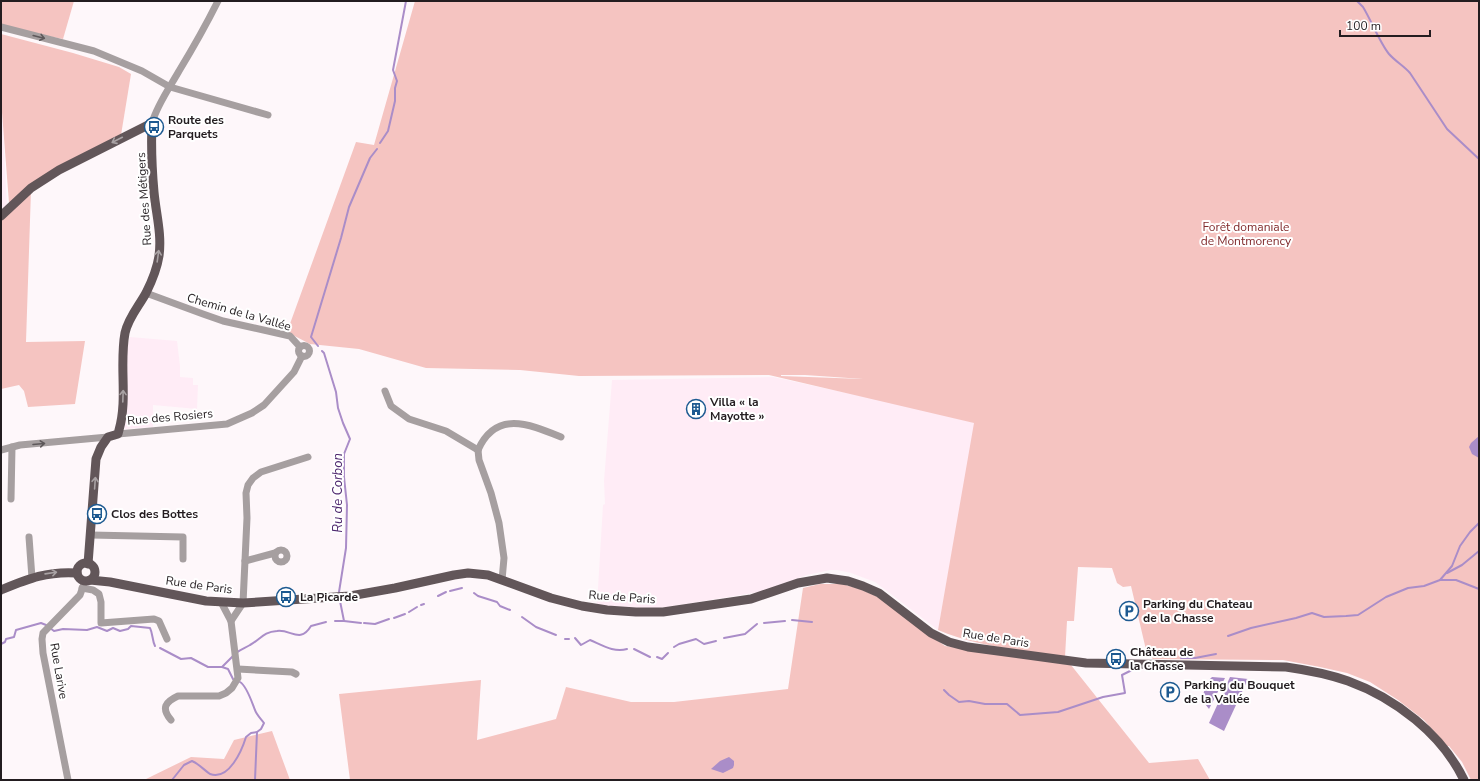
<svg xmlns="http://www.w3.org/2000/svg" width="1480" height="781" font-family="'Nunito Sans',sans-serif">
  <rect width="100%" height="100%" fill="#fef7fa"/>
  <!-- built -->
  <g fill="#ffecf6">
    <polygon points="1,89 7,207 1,213"/>
    <polygon points="130,337 177,341 180,366 180,377 193,378 193,385 198,385 197,409 153,405 153,427 125,429 126,351"/>
    <polygon points="773,377 884,401 971,422 994,430 967,468 938,630 875,582 851,573 837,570 830,570 807,575 759,592 661,608 639,609 597,605 603,505 605,504 604,481 612,380"/>
  </g>
  <!-- green -->
  <g fill="#f5c4c1" fill-rule="evenodd">
    <polygon points="1,1 74,1 63,39 1,27"/>
    <path d="M415,1H1479V780H1471L1462,762L1449,746H1447L1424,720L1398,700L1370,682L1347,673L1320,667L1283,660L1153,659L1147,654L1131,586L1123,587L1117,583L1112,568L1078,567L1074,621H1067L1065,657C1023,650 977,647 938,630L974,423L769,375L579,376V373V376L520,370L426,368L359,349L310,344L287,332L356,142L374,145ZM781,375H805L863,379L781,376Z"/>
    <polygon points="1,34 73,53 119,67 131,74 121,135 9,203 1,99"/>
    <polygon points="31,190 26,342 85,341 75,404 28,407 24,391 19,385 1,389 1,219"/>
    <polygon points="820,584 842,584 860,589 878,597 945,646 1071,665 1149,763 1198,759 1210,780 350,780 339,694 481,680 477,740 556,719 566,687 631,702 674,702 788,689 803,588"/>
    <polygon points="272,731 290,780 144,780 191,757 224,759 234,740"/>
  </g>
  <!-- water -->
  <g fill="#aa8dc8">
    <polygon points="1479,436 1479,458 1472,454 1469,447 1471,443"/>
    <polygon points="1212,677 1225,678 1209,709 1202,700 1206,683"/>
    <polygon points="1230,677 1248,679 1224,731 1209,723"/>
    <polygon points="729,757 734,761 734,765 733,768 723,773 711,769 720,761"/>
  </g>
  <g fill="none" stroke-linecap="round" stroke-linejoin="round">
    <!-- stream -->
    <g stroke="#aa8dc8" stroke-width="2">
      <path d="M1357,1L1363,7C1371,20 1380,43 1389,54C1395,61 1404,66 1410,73L1447,129L1479,159"/>
      <polyline points="380,143 388,131 395,101 395,88 397,81 393,70 406,1"/>
      <polyline points="318,346 311,337 341,238 349,207 370,158 377,149"/>
      <polyline points="322,351 324,353 336,392 338,408 343,423 350,439 344,454 344,477 347,505 346,548 339,592"/>
      <polyline points="1447,573 1462,565 1479,551"/>
      <polyline points="1440,580 1456,580 1479,589"/>
      <polyline points="450,591 462,588"/>
      <polyline points="474,593 478,596 497,602 500,606 510,610"/>
      <polyline points="438,596 446,592"/>
      <polyline points="340,601 344,621"/>
      <polyline points="421,605 424,604"/>
      <polyline points="409,612 417,607"/>
      <polyline points="522,617 536,627 556,635"/>
      <polyline points="394,618 405,614"/>
      <polyline points="792,620 812,622"/>
      <polyline points="335,621 344,621 361,623"/>
      <polyline points="364,623 375,624 389,619"/>
      <polyline points="764,623 785,621"/>
      <path d="M50,628L54,631L63,629L87,630L97,627L107,631L113,628L120,631L128,629L131,626L150,628C153,634 152,640 155,646"/>
      <polyline points="1228,636 1251,628 1296,618 1312,613 1324,617 1346,616 1358,615 1386,597 1408,588 1424,586 1440,580 1452,566 1460,546 1470,532 1479,523"/>
      <path d="M575,638L581,645L590,640C602,645 614,653 627,649"/>
      <polyline points="724,638 745,634 757,624"/>
      <polyline points="565,639 569,639"/>
      <polyline points="1,644 5,642 6,639 14,637 16,630 41,623 46,625"/>
      <polyline points="674,647 679,644 696,639 704,644 716,641"/>
      <polyline points="160,648 181,659 191,658 208,667 222,667 233,656"/>
      <polyline points="634,649 650,657"/>
      <path d="M236,653C241,649 245,648 250,645C261,639 263,632 277,631C291,629 300,644 311,626L326,622"/>
      <polyline points="657,657 662,659 668,653"/>
      <polyline points="1181,658 1195,658 1216,654"/>
      <polyline points="222,667 228,669 233,679"/>
      <polyline points="944,690 949,695 959,702 969,701 985,704 1007,704 1020,715 1058,712 1103,697 1125,693 1122,675 1134,669"/>
      <path d="M172,780L184,765L192,761C199,764 204,770 210,774C229,781 242,750 246,737L251,733L257,732L261,729L264,723C261,719 256,714 255,710C252,703 247,686 240,682"/>
      <polyline points="255,780 257,732"/>
    </g>
    <!-- minor -->
    <g stroke="#a69fa0" stroke-width="7">
      <polyline points="1,27 94,51 142,71 170,87 268,115"/>
      <path d="M152,123C157,105 170,87 179,71C193,48 206,25 218,1"/>
      <polyline points="146,293 203,314 223,321 290,336 300,347"/>
      <circle cx="304" cy="351" r="5.5"/>
      <polyline points="385,391 391,406 409,419 446,431 478,450"/>
      <polyline points="118,434 227,424 252,413 264,405 294,372 302,356"/>
      <polyline points="1,450 20,445 108,437"/>
      <polyline points="478,450 479,460 491,493 499,523 504,558 502,580"/>
      <path d="M478,450C496,410 529,424 561,437"/>
      <polyline points="11,499 12,447"/>
      <polyline points="91,535 183,537 183,559"/>
      <polyline points="29,537 32,578"/>
      <circle cx="281" cy="556" r="6"/>
      <polyline points="245,561 275,553"/>
      <polyline points="82,588 93,590 99,594 101,602 101,623 154,619 159,621 167,639"/>
      <polyline points="221,602 231,621"/>
      <polyline points="238,669 292,672 296,674"/>
      <path d="M171,720C161,708 165,702 178,696H219L226,693L232,688L238,678L231,621L243,603L247,518L246,493L248,485L253,478L261,472L308,457"/>
      <polyline points="68,780 43,653 42,639 43,633 80,595 85,581"/>
    </g>
    <!-- major -->
    <g stroke="#625659" stroke-width="9">
      <path d="M1,216L31,188L59,170L152,123C151,146 152,170 154,192C156,214 162,234 159,256C157,269 152,281 146,293C139,306 128,318 125,333C119,365 128,399 119,430L118,434L108,437L101,447L96,459L88,564"/>
      <circle cx="86" cy="572" r="9"/>
      <path d="M90,580L110,582L206,601L243,603L350,596L395,588L454,575L468,573L488,575L551,598L582,606L607,610L636,612H663L751,599L798,583L827,578L848,581L863,586L879,593L931,633L949,642L968,647L1086,663L1286,667C1307,670 1328,674 1348,681C1395,698 1442,734 1464,780"/>
      <path d="M1,590C28,579 47,571 77,573"/>
    </g>
  </g>
  <!-- one-way arrows -->
  <defs><path id="oneway-shaft" d="M-6 0H5M1.5-3L5.5 0L1.5 3" fill="none" stroke-width="1.6" stroke-linecap="round" stroke-linejoin="round"/></defs>
  <g stroke="#5e585a">
    <use href="#oneway-shaft" transform="translate(39 37) rotate(14)"/>
    <use href="#oneway-shaft" transform="translate(39 444) rotate(-5)"/>
  </g>
  <g stroke="#a9a2a4">
    <use href="#oneway-shaft" transform="translate(117 140) rotate(153)"/>
    <use href="#oneway-shaft" transform="translate(158 256) rotate(-82)"/>
    <use href="#oneway-shaft" transform="translate(123 396) rotate(-88)"/>
    <use href="#oneway-shaft" transform="translate(95 483) rotate(-86)"/>
    <use href="#oneway-shaft" transform="translate(51 573) rotate(-8)"/>
  </g>
  <!-- icons -->
  <defs>
    <g id="bus-ring" transform="scale(1)"><circle r="9.5" fill="#fff" stroke="#1d5a91" stroke-width="1.5"/><path d="M-5-6H5V4H4V6H2V4H-2V6H-4V4H-5ZM-3.5-4V0h7V-4ZM-3.5 1.2v1.5H-2V1.2ZM2 1.2v1.5H3.5V1.2Z" fill="#1d5a91"/></g>
    <g id="building-ring" transform="scale(1)"><circle r="9.5" fill="#fff" stroke="#1d5a91" stroke-width="1.5"/><path d="M-4-6H4V6H1V3H-1V6H-4ZM-2.5-4.3h1.7v1.8h-1.7ZM.8-4.3h1.7v1.8H.8ZM-2.5-1h1.7V.8h-1.7ZM.8-1h1.7V.8H.8Z" fill="#1d5a91"/></g>
    <g id="parking-ring" transform="scale(1)"><circle r="9.5" fill="#fff" stroke="#1d5a91" stroke-width="1.5"/><path d="M-3.5-5.5H1a3.5 3.5 0 0 1 0 7H-1V5.5H-3.5ZM-1-3.4V-.6H.8a1.4 1.4 0 0 0 0-2.8Z" fill="#1d5a91"/></g>
  </defs>
  <g fill-rule="evenodd">
    <use href="#bus-ring" x="154" y="127"/>
    <use href="#building-ring" x="696" y="409"/>
    <use href="#bus-ring" x="97" y="514"/>
    <use href="#bus-ring" x="286" y="597"/>
    <use href="#parking-ring" x="1129" y="611"/>
    <use href="#bus-ring" x="1116" y="659"/>
    <use href="#parking-ring" x="1170" y="692"/>
  </g>
  <g text-anchor="middle" stroke-width="4" stroke-linejoin="round" paint-order="stroke">
    <!-- poi labels -->
    <g font-size="12" font-weight="bold" fill="#231d20" stroke="#fff" text-anchor="start">
      <text x="168" y="124">Route des<tspan x="168" dy="14">Parquets</tspan></text>
      <text x="710" y="406">Villa « la<tspan x="710" dy="14">Mayotte »</tspan></text>
      <text x="111" y="518">Clos des Bottes</text>
      <text x="300" y="601">La Picarde</text>
      <text x="1143" y="608">Parking du Chateau<tspan x="1143" dy="14">de la Chasse</tspan></text>
      <text x="1130" y="656">Château de<tspan x="1130" dy="14">la Chasse</tspan></text>
      <text x="1184" y="689">Parking du Bouquet<tspan x="1184" dy="14">de la Vallée</tspan></text>
    </g>
    <!-- street labels -->
    <g font-size="12" fill="#231d20" stroke="#fff">
      <text transform="translate(144 199) rotate(-94)" y="4">Rue des Métigers</text>
      <text transform="translate(239 312) rotate(16)" y="4">Chemin de la Vallée</text>
      <text transform="translate(170 417) rotate(-5)" y="4">Rue des Rosiers</text>
      <text transform="translate(199 585) rotate(8)" y="4">Rue de Paris</text>
      <text transform="translate(622 597) rotate(4)" y="4">Rue de Paris</text>
      <text transform="translate(996 638) rotate(9)" y="4">Rue de Paris</text>
      <text transform="translate(59 671) rotate(80)" y="4">Rue Larive</text>
    </g>
    <!-- park labels -->
    <g font-size="12" fill="#812a2c" stroke="#fff">
      <text x="1246" y="231">Forêt domaniale<tspan x="1246" dy="14">de Montmorency</tspan></text>
    </g>
    <!-- water labels -->
    <g font-size="13" font-style="italic" fill="#4f296f" stroke="#fff">
      <text transform="translate(337 493) rotate(-90)" y="5">Ru de Corbon</text>
    </g>
  </g>
  <!-- border -->
  <rect width="1480" height="781" fill="none" stroke="#231d20" stroke-width="4"/>
  <!-- scale -->
  <path d="M1340 30v6h90v-6" fill="none" stroke="#231d20" stroke-width="2"/>
  <text x="1346" y="30" font-size="12" fill="#231d20" stroke="#ffffff" stroke-width="3" paint-order="stroke">100 m</text>
</svg>
